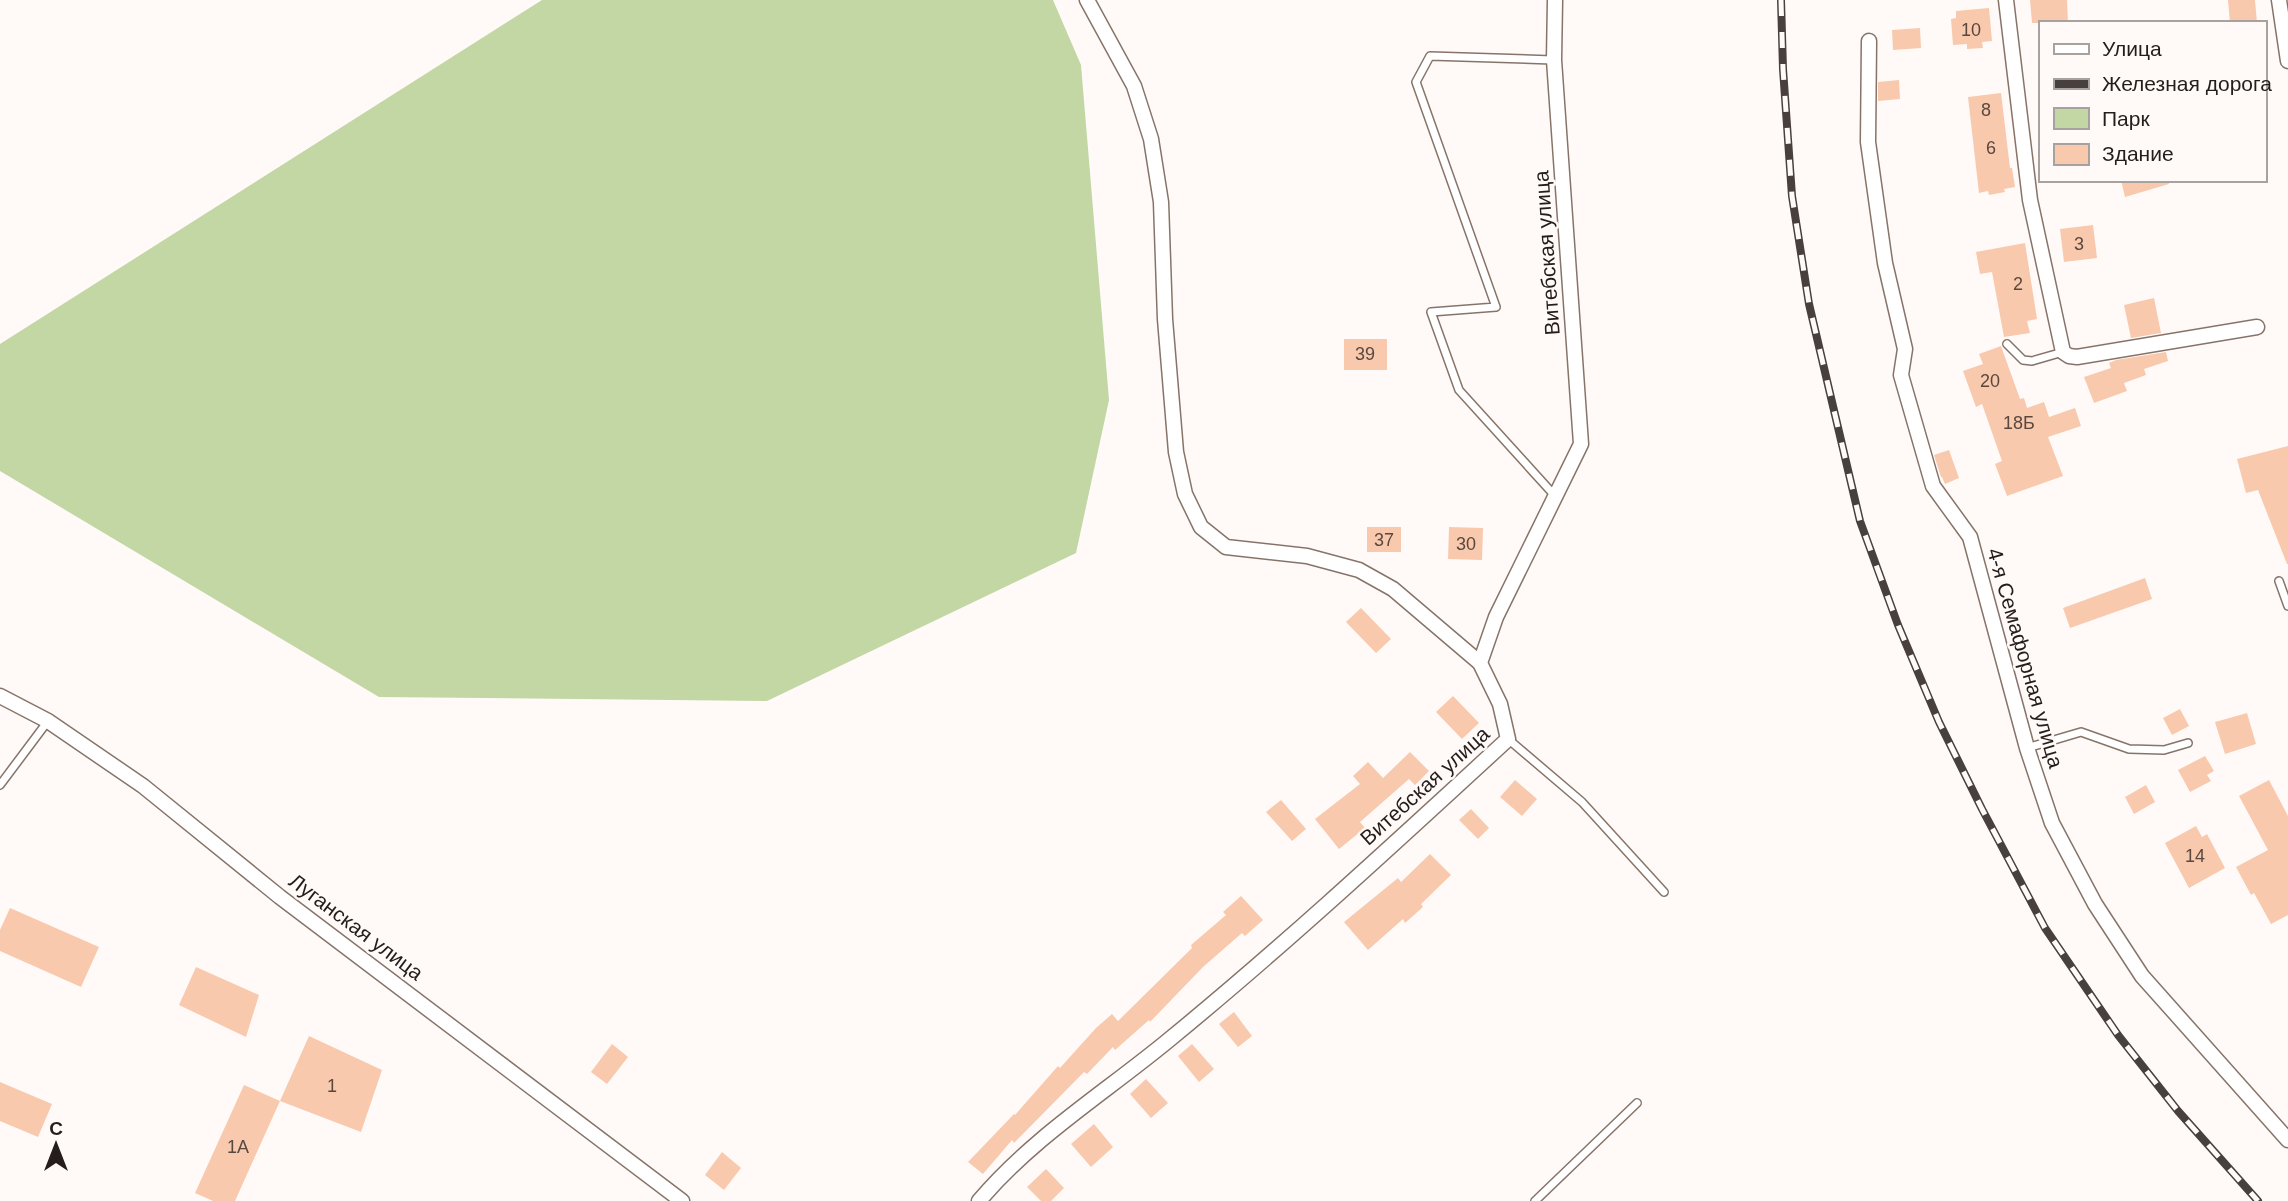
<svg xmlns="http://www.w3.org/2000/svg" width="2288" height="1201" font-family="Helvetica,sans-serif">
  <rect width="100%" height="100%" fill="#fffaf8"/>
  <!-- green -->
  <polygon fill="#c2d7a4" points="542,0 1053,0 1081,65 1109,400 1076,553 767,701 379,697 0,471 0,344"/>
  <!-- building -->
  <g fill="#f8c9ad">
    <polygon points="2030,0 2067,0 2068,23 2032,23"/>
    <polygon points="2228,0 2255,0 2257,23 2230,23"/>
    <polygon points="1989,8 1992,41 1982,42 1983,48 1967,49 1967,44 1953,45 1951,19 1956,18 1956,11"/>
    <polygon points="1920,28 1921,48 1893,50 1892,30"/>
    <polygon points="1899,80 1900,99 1878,101 1878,82"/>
    <polygon points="2001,93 2010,168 2012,168 2015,187 2004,189 2005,192 1989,195 1988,191 1979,193 1968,97"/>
    <polygon points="2121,180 2168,180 2169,184 2125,197"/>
    <polygon points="2093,225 2097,258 2064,262 2060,229"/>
    <polygon points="2025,243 2037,319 2027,321 2030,333 2004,337 1992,272 1980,274 1976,252"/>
    <polygon points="2154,298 2161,333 2131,338 2124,305"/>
    <rect x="1344" y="339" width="43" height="31"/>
    <polygon points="2001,346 2020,399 2024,398 2027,408 2044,402 2049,417 2075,408 2081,426 2048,437 2063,476 2007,496 1995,464 2002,461 1982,404 1976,407 1963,371 1983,364 1979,354"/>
    <polygon points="2166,352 2168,361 2144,369 2146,375 2124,383 2127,391 2094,403 2084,377 2111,368 2109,363 2116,360"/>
    <polygon points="2288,446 2288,564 2287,564 2258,490 2246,493 2237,459"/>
    <polygon points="1949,450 1959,478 1945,484 1942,477 1941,477 1934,455"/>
    <rect x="1367" y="527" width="34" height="25"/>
    <polygon points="1449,527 1483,528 1482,560 1448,559"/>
    <polygon points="2145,578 2152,599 2070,628 2063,608"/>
    <polygon points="1361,608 1391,639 1376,653 1346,622"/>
    <polygon points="1453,696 1479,723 1462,739 1436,712"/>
    <polygon points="2180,709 2189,726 2172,735 2163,718"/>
    <polygon points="2247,713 2256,744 2225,754 2215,722"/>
    <polygon points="1410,752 1429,771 1415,785 1409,779 1360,822 1365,828 1339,849 1315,819 1360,784 1353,776 1368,762 1383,778"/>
    <polygon points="2205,756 2214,771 2207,775 2211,781 2190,792 2178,770"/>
    <polygon points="1515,780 1537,799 1522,816 1500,797"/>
    <polygon points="2269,780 2288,816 2288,915 2271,924 2254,893 2251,895 2236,867 2268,850 2239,796"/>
    <polygon points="2146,785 2155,802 2134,814 2125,797"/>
    <polygon points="1281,800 1306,829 1292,841 1266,812"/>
    <polygon points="1471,809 1489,828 1478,839 1459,820"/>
    <polygon points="2196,826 2202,837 2207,834 2225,868 2189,888 2165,843"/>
    <polygon points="1430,854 1451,875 1421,904 1423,907 1405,923 1403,919 1368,950 1344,922 1398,878 1401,882"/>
    <polygon points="1241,896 1263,920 1245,936 1242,933 1203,967 1150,1022 1149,1020 1115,1050 1113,1047 1087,1074 1084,1072 1014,1143 1012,1140 983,1174 968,1162 1014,1114 1015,1115 1058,1066 1060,1068 1096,1028 1112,1014 1118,1021 1192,948 1191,945 1226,915 1223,912"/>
    <polygon points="10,908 99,947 81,987 0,951 0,930"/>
    <polygon points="196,967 259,995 246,1037 179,1005"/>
    <polygon points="1234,1012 1252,1036 1238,1047 1219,1024"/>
    <polygon points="309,1036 382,1070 361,1132 280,1101"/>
    <polygon points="612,1044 628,1057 607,1084 591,1072"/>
    <polygon points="1192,1044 1214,1069 1199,1082 1178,1056"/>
    <polygon points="1146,1079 1168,1103 1151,1118 1130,1094"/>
    <polygon points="0,1082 52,1104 38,1137 0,1121"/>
    <polygon points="244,1085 280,1101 235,1201 213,1201 195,1193"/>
    <polygon points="1094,1124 1113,1147 1091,1167 1071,1144"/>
    <polygon points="722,1152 741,1168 724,1190 705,1175"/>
    <polygon points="1046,1169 1064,1188 1051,1201 1041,1201 1027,1187"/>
  </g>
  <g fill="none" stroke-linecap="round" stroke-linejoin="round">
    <!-- service casing -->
    <g stroke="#877469" stroke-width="10">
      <g id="service">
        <polyline points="1553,60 1430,56 1416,82 1496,307 1431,312 1459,390 1556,497"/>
        <polyline points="2007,344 2023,360 2032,361 2063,352"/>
        <polyline points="2279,581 2288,606"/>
        <polyline points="1508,739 1582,802 1664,892"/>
        <polyline points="2027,748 2081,732 2129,749 2164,750 2188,743"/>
        <polyline points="0,785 48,721"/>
        <polyline points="1535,1201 1637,1103"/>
      </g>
    </g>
    <!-- minor casing -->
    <g stroke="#877469" stroke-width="17">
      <g id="minor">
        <polyline points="1087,0 1134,86 1151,139 1161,202 1165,319 1176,452 1185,494 1201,527 1226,547 1307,556 1359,570 1393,589 1480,663"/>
        <polyline points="2006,0 2030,200 2063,352 2069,356 2077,357 2257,327"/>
        <polyline points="2279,0 2288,61"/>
        <polyline points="1869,41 1868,142 1885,263 1905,349 1901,375 1933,486 1970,537 2027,748 2052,823 2095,904 2142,976 2288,1140"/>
        <polyline points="0,696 48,721 143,786 280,897 682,1201"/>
        <path d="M979,1201C1033,1137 1106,1092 1170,1039C1286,944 1397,841 1508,739L1500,704L1480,663L1496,617L1581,444L1554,60L1555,0"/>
      </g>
    </g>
    <!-- service -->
    <use href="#service" stroke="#fff" stroke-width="7"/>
    <!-- minor -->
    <use href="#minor" stroke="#fff" stroke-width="14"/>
    <!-- rail casing -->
    <g stroke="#48403c" stroke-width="8">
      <polyline id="rail" points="1781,0 1783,69 1792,196 1809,304 1860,521 1898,625 1939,722 1982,809 2045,928 2118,1035 2178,1111 2258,1201"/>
    </g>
    <!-- rail -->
    <use href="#rail" stroke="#fffaf8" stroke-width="5" stroke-dasharray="16" stroke-linecap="butt"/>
  </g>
  <g text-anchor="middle" stroke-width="5" stroke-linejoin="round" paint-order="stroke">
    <!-- number labels -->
    <g font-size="18" fill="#5a483e">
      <text x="1971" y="36">10</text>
      <text x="1986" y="116">8</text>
      <text x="1991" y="154">6</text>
      <text x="2079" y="250">3</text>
      <text x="2018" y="290">2</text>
      <text x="1365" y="360">39</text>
      <text x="1990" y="387">20</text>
      <text x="2019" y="429">18Б</text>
      <text x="1384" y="546">37</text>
      <text x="1466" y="550">30</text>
      <text x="2195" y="862">14</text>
      <text x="332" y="1092">1</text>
      <text x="238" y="1153">1А</text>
    </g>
    <!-- street labels -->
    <g font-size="21" fill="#251d19" stroke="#fffaf8">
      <text transform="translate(1547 253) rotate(-94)" y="7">Витебская улица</text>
      <text transform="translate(2025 658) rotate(74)" y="7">4-я Семафорная улица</text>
      <text transform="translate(1425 786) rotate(-42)" y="7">Витебская улица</text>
      <text transform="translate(356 927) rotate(37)" y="7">Луганская улица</text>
    </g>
  </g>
  <!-- legend -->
  <rect x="2039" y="21" width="228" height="161" fill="#fffaf8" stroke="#a8a29f" stroke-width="2"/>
  <rect x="2054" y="44" width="35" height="10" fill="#ffffff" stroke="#a8a29f" stroke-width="2"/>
  <text x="2102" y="56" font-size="21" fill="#251d19">Улица</text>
  <rect x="2054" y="79" width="35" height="10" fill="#48403c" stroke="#a8a29f" stroke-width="2"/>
  <text x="2102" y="91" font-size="21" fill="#251d19">Железная дорога</text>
  <rect x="2054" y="108" width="35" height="21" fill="#c2d7a4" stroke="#a8a29f" stroke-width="2"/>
  <text x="2102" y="126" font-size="21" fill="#251d19">Парк</text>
  <rect x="2054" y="144" width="35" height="21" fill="#f8c9ad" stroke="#a8a29f" stroke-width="2"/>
  <text x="2102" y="161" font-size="21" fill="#251d19">Здание</text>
  <!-- north arrow -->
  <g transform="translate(56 1145)" stroke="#fffaf8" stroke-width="5" paint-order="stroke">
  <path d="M0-5L12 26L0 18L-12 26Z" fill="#251d19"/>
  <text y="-10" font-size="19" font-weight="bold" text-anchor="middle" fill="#251d19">С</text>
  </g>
</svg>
